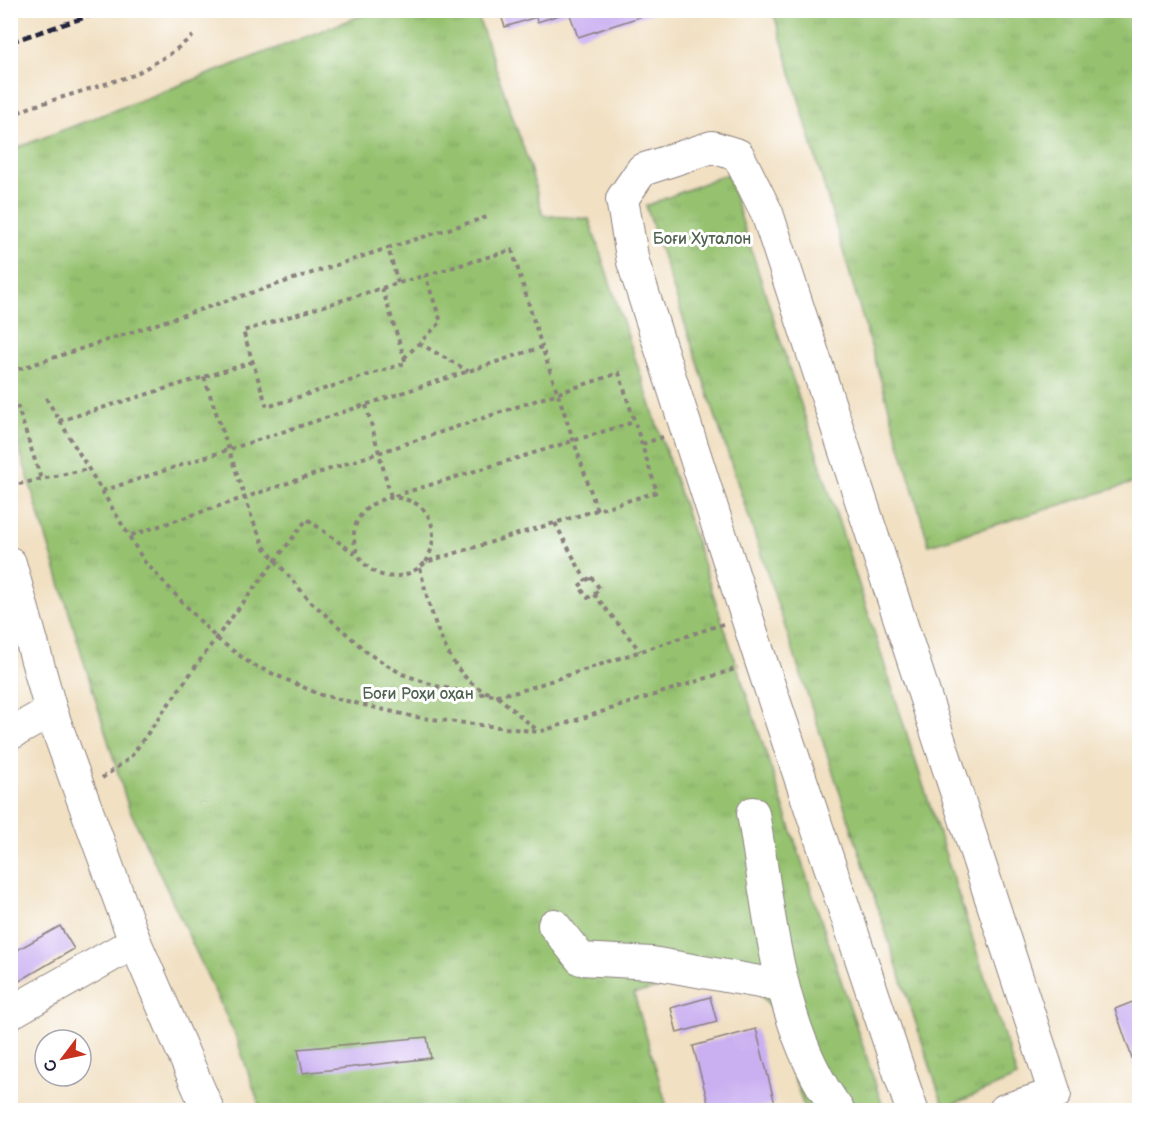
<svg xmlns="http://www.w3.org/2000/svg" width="1150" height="1121" font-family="'Balsamiq Sans',sans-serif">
  <defs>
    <pattern id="grass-tufts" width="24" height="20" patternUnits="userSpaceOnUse" patternTransform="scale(1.5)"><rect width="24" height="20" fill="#96c270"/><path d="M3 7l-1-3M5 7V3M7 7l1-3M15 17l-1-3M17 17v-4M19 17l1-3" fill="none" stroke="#81a662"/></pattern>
  </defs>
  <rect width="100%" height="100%" fill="#fff"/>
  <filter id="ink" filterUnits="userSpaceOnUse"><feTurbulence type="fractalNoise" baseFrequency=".0167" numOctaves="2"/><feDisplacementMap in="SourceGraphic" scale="12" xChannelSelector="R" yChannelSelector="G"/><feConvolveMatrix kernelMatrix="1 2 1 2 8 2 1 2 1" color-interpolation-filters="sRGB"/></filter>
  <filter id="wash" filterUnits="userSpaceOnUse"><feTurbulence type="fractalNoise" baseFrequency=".008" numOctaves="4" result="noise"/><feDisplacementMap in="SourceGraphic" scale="24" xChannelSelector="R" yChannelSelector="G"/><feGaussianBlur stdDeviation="1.35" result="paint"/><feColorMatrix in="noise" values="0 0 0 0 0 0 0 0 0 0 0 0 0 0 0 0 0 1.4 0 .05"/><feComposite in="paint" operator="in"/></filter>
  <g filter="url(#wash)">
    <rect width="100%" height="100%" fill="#f1e0c2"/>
    <!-- grass -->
    <g fill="url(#grass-tufts)" stroke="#5c7256" stroke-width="1.5">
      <polygon points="373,11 476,11 529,164 543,215 589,219 884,1110 805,1110 770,1006 737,968 634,994 668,1110 261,1110 236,1037 128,806 11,422 11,150"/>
      <polygon points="773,11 1139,11 1139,481 929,545"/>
      <polygon points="727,174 1017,1077 944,1108 646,206"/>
    </g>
    <g id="blocks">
      <!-- building -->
      <g fill="#cab0f1">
        <polygon points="499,10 658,10 658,11 578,37 569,12 537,22 536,17 505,27"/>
        <polygon points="60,926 74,949 16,983 10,974 10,954"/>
        <polygon points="710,997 717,1022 677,1033 671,1008"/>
        <polygon points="1140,999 1140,1078 1139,1078 1115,1009"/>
        <polygon points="756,1029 775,1104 749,1110 710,1110 693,1046"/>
        <polygon points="427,1037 431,1058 303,1073 298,1049"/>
      </g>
    </g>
  </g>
  <g filter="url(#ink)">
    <use href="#blocks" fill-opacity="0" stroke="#8a817e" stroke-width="1.5"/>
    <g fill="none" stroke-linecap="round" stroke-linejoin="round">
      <!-- minor casing -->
      <g stroke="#8a817e" stroke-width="34">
        <g id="minor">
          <polyline points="10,563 51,711 79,789 135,942 208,1110"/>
          <polyline points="10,734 51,711"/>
          <path d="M753,813C770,911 777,1029 838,1110"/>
          <polyline points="554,925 581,959 652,963 782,986"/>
          <polyline points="10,1013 135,942"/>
          <polyline points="912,1110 761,661 633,262 622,199 642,170 712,147 738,155 767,213 1055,1094 1005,1110"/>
        </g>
      </g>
      <!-- path -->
      <g stroke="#8a817e" stroke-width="4" stroke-dasharray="4.5 4.5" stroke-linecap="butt">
        <polyline points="10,116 31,107 134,75 170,54 193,36"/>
        <polyline points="398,283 388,248 487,217"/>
        <polygon points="382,288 406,363 267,407 243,331"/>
        <polyline points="382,288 512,250 542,347"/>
        <polyline points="419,343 468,371"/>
        <polyline points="404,358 441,322 425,275"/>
        <polyline points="10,372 388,248"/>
        <polyline points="204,377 253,521 265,548 309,600 369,654 402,674 436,686 470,693 496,695 538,731"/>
        <polyline points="46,398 144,561 216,638 251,664 321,695 415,717 539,732 738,668"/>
        <polyline points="17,405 41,479"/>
        <polyline points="366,405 391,497 634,422"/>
        <polyline points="59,421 253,362"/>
        <polyline points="642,444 663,437"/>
        <polyline points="10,486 88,469"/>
        <path d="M102,491L542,347L597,510L657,492L619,373C455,427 292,482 129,536"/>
        <polyline points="555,523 586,581"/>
        <path d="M426,562C439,538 435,506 404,499C394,496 382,498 373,504C326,533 374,608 426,562L597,510"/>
        <path d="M420,568C429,607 446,678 489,693"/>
        <polygon points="591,577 600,589 588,598 579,586"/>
        <polyline points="594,594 640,651"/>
        <polyline points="496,695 517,692 723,624"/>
        <polyline points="102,778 130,758 216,638 307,519 358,556"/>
      </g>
      <!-- minor -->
      <use href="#minor" stroke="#fff" stroke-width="32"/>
      <!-- rail -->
      <polyline stroke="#22223b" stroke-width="4.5" stroke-dasharray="9 4.5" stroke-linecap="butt" points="10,42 107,10"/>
    </g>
  </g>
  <g text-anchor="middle" stroke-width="6" stroke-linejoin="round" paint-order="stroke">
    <!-- park labels -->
    <g font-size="16" fill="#506250" stroke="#fff">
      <text x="702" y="244">Боғи Хуталон</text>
      <text x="418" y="699">Боғи Роҳи оҳан</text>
    </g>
  </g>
  <!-- margin -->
  <rect width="1150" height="1121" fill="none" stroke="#fff" stroke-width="36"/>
  <!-- north arrow -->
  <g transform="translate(63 1058) rotate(238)"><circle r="28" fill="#ffffff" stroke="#a7a7b1" stroke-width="1.5"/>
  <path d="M0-4.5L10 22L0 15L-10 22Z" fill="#c8321e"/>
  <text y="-9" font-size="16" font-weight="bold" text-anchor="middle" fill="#22223b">С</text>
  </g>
</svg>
